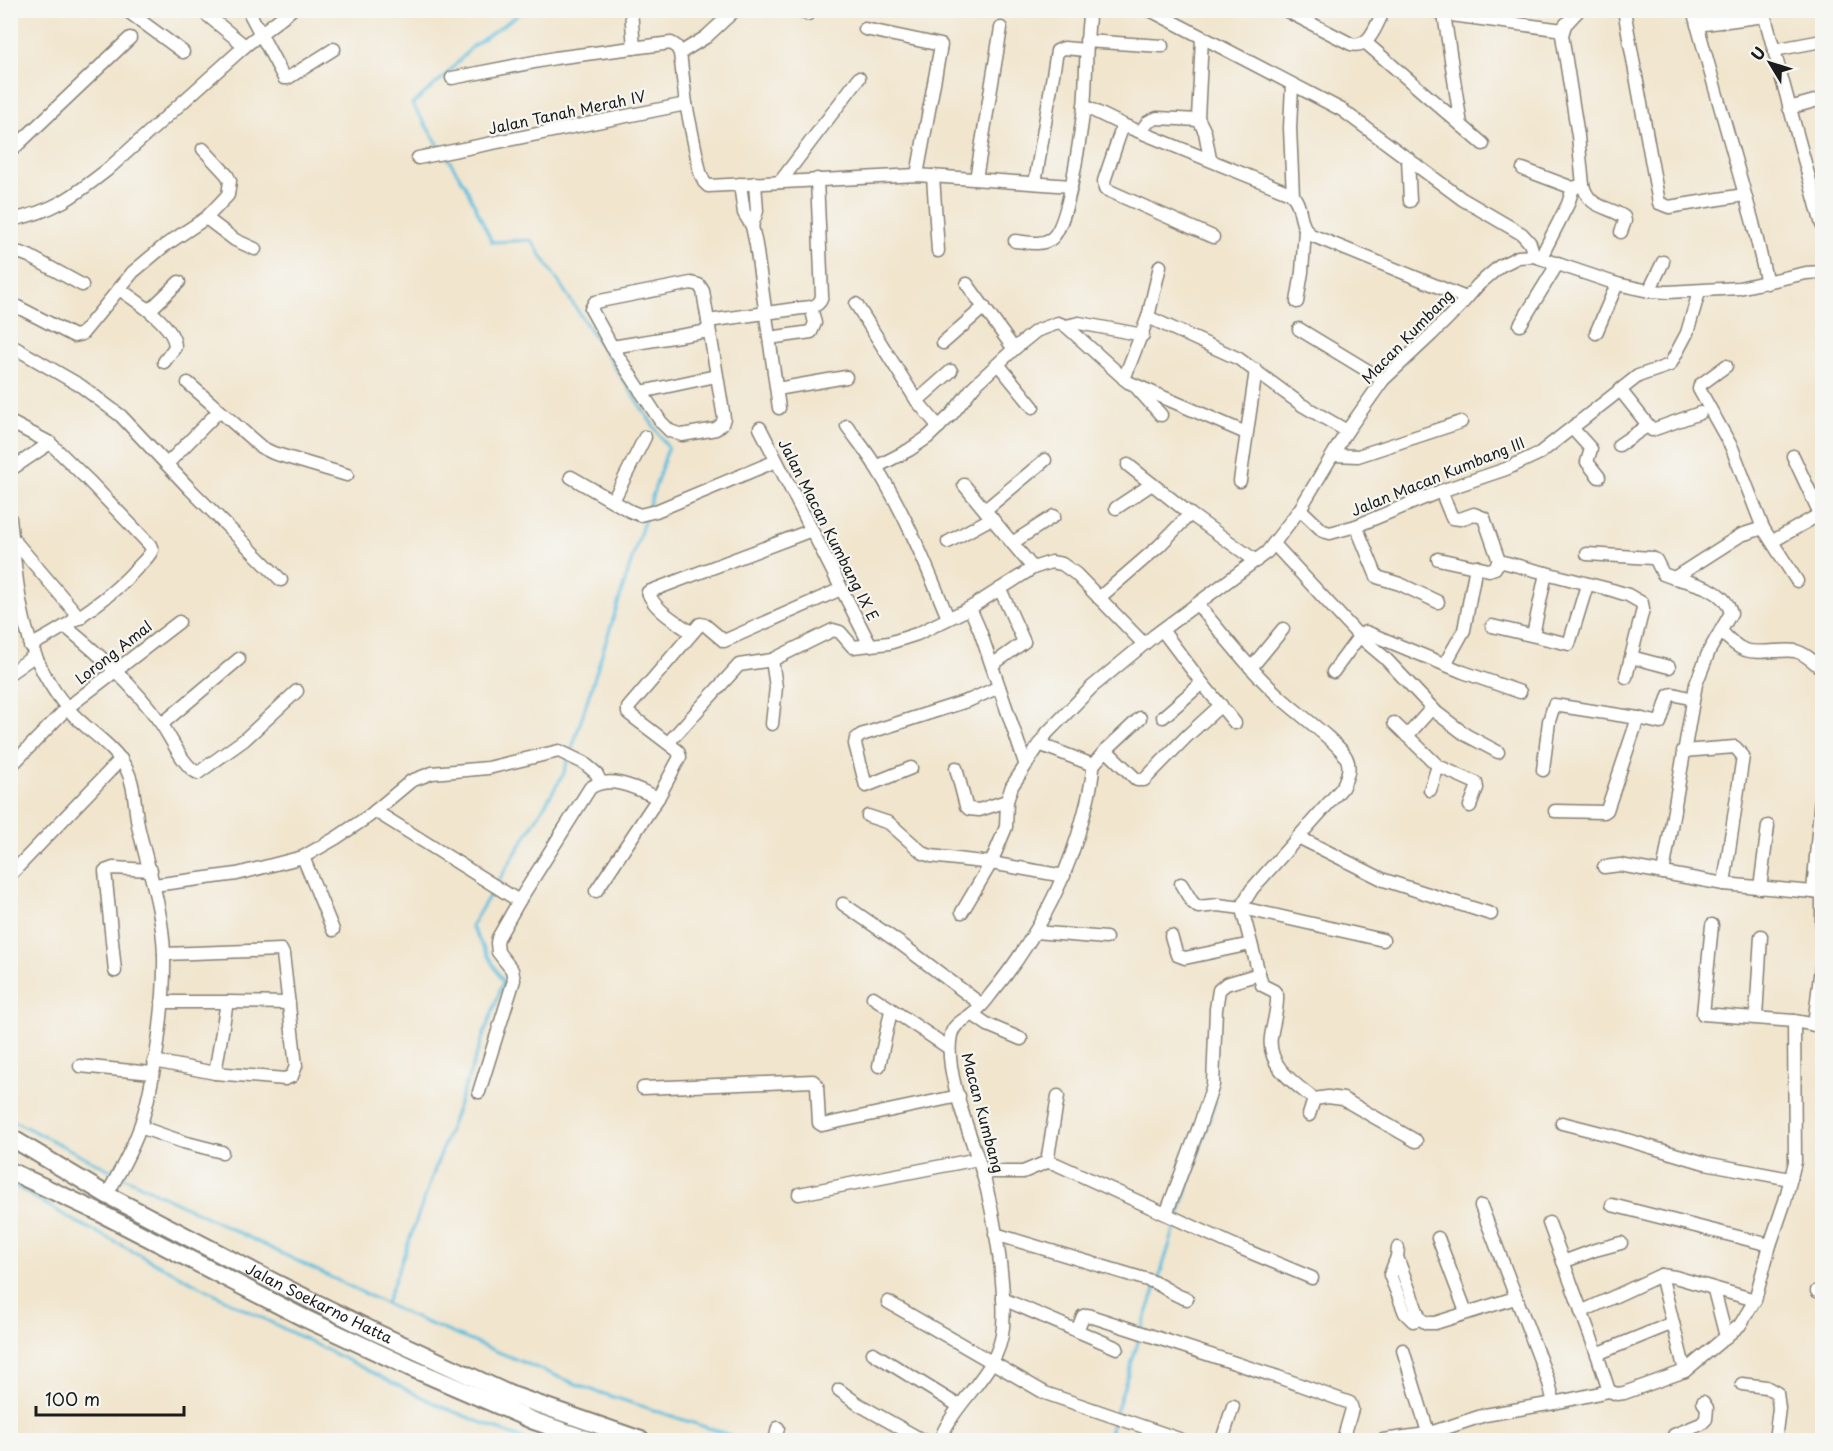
<svg xmlns="http://www.w3.org/2000/svg" width="1833" height="1451" font-family="'Playpen Sans',sans-serif">
  <rect width="100%" height="100%" fill="#f6f6f2"/>
  <filter id="ink" filterUnits="userSpaceOnUse"><feTurbulence type="fractalNoise" baseFrequency=".0167" numOctaves="2"/><feDisplacementMap in="SourceGraphic" scale="12" xChannelSelector="R" yChannelSelector="G"/><feConvolveMatrix kernelMatrix="1 2 1 2 8 2 1 2 1" color-interpolation-filters="sRGB"/></filter>
  <filter id="wash" filterUnits="userSpaceOnUse"><feTurbulence type="fractalNoise" baseFrequency=".008" numOctaves="4" result="noise"/><feDisplacementMap in="SourceGraphic" scale="24" xChannelSelector="R" yChannelSelector="G"/><feGaussianBlur stdDeviation="1.35" result="paint"/><feColorMatrix in="noise" values="0 0 0 0 0 0 0 0 0 0 0 0 0 0 0 0 0 1.4 0 .05"/><feComposite in="paint" operator="in"/></filter>
  <g filter="url(#wash)">
    <rect width="100%" height="100%" fill="#f1e5cd"/>
    <g fill="none" stroke-linecap="round" stroke-linejoin="round">
      <!-- stream -->
      <g stroke="#60bede" stroke-width="3">
        <polyline points="442,150 412,104 443,78 473,46 525,10"/>
        <polyline points="446,155 465,185 492,242 531,240 668,448 648,509"/>
        <polyline points="571,752 645,518"/>
        <polyline points="498,882 563,775 569,758"/>
        <polyline points="10,1119 116,1173"/>
        <polyline points="122,1176 413,1317 586,1388 745,1440"/>
        <polyline points="10,1183 71,1219 240,1307 442,1407 525,1440"/>
        <polyline points="1179,1215 1215,1102"/>
        <polyline points="1158,1281 1177,1221"/>
        <polyline points="386,1304 503,982 471,926 494,888"/>
        <polyline points="1142,1329 1156,1287"/>
        <polyline points="1115,1415 1140,1336"/>
        <polyline points="1107,1440 1113,1421"/>
      </g>
    </g>
  </g>
  <g filter="url(#ink)">
    <g fill="none" stroke-linecap="round" stroke-linejoin="round">
      <!-- minor casing -->
      <g stroke="#868074" stroke-width="15">
        <g id="minor">
          <polyline points="126,10 183,52"/>
          <polyline points="201,10 245,46"/>
          <polyline points="248,10 284,78 288,78 334,49"/>
          <polyline points="631,10 634,48"/>
          <polyline points="794,10 808,14"/>
          <polyline points="1150,10 1342,110 1462,199 1522,234 1530,243 1534,256"/>
          <path d="M1285,10L1351,44C1370,49 1376,25 1384,10"/>
          <polyline points="1432,10 1444,14 1563,30"/>
          <polyline points="1624,10 1659,203 1669,207 1744,195"/>
          <polyline points="1693,10 1753,223 1767,283"/>
          <polyline points="1763,10 1822,225"/>
          <polyline points="1444,14 1461,125"/>
          <polyline points="1697,25 1765,16"/>
          <polyline points="865,29 941,45 917,175"/>
          <polyline points="1202,38 1198,118 1205,132 1210,159"/>
          <polyline points="1086,41 1162,46"/>
          <polyline points="1366,43 1483,144"/>
          <polyline points="1774,50 1822,41"/>
          <polyline points="680,53 706,37 735,10"/>
          <polyline points="452,78 555,58 671,43 676,46 680,53 686,104 700,172 704,182 708,186 917,175 1071,186"/>
          <polyline points="1292,85 1290,128 1293,196"/>
          <path d="M1084,106L1123,125L1290,193C1304,204 1297,225 1311,235L1466,298"/>
          <polyline points="1789,108 1822,99"/>
          <polyline points="1123,125 1104,181 1105,189 1213,237"/>
          <polyline points="1141,131 1148,122 1157,118 1199,120"/>
          <polyline points="10,152 130,38"/>
          <polyline points="418,158 686,104"/>
          <polyline points="1408,158 1410,201"/>
          <polyline points="1523,169 1573,188 1583,185 1578,136 1562,35 1565,25 1579,10"/>
          <polyline points="933,176 938,251"/>
          <polyline points="976,179 1001,28"/>
          <polyline points="780,182 859,78"/>
          <polyline points="1035,183 1057,51 1064,48 1086,50"/>
          <polyline points="740,184 744,213 752,226 756,245 779,408"/>
          <path d="M1583,185C1589,209 1607,205 1624,217L1625,221L1621,232"/>
          <polyline points="206,218 235,240 255,249"/>
          <path d="M10,220C53,212 74,196 107,170L245,46L291,10"/>
          <polyline points="752,226 757,211 755,183"/>
          <path d="M1015,241C1027,242 1040,246 1051,239C1069,227 1081,130 1084,107C1087,75 1085,42 1090,10"/>
          <polyline points="10,253 21,253 29,256 82,285"/>
          <polyline points="1541,257 1568,204 1573,188"/>
          <polygon points="691,283 699,285 703,291 724,418 722,424 716,429 682,435 670,431 661,422 612,347 591,309 595,302"/>
          <polyline points="967,284 1014,349"/>
          <path d="M119,289C135,300 175,325 175,347L164,362"/>
          <polyline points="1649,291 1663,262"/>
          <polyline points="1297,302 1302,272 1305,230"/>
          <polyline points="10,303 74,336 82,334 133,272 164,246 206,218 228,195 230,181 227,175 203,149"/>
          <polyline points="856,304 917,401 939,427"/>
          <polyline points="150,310 179,282"/>
          <polyline points="1148,317 1239,359 1302,405 1347,431"/>
          <path d="M708,321L802,308C811,307 820,307 822,296L817,179"/>
          <polyline points="1520,325 1558,263"/>
          <polyline points="1066,326 1079,323 1143,335"/>
          <polyline points="1299,329 1383,380"/>
          <polyline points="1596,333 1617,284"/>
          <polyline points="769,338 811,332 815,323 811,307"/>
          <polyline points="943,343 984,307"/>
          <polyline points="10,345 81,386 121,416 190,489 281,580"/>
          <polyline points="612,347 709,331"/>
          <polyline points="998,364 1033,407"/>
          <polyline points="1726,366 1700,385 1699,389 1732,448 1763,528"/>
          <polyline points="1124,379 1148,317 1160,266"/>
          <polyline points="188,383 261,447 273,453 347,475"/>
          <polyline points="1136,387 1161,415"/>
          <polyline points="777,389 846,377"/>
          <polyline points="1621,391 1652,430 1700,413"/>
          <polyline points="641,392 716,376"/>
          <polyline points="917,401 951,371"/>
          <path d="M10,422L50,443L89,481L150,545L152,550C149,557 143,562 137,568C107,601 70,625 30,646"/>
          <path d="M847,426C857,440 868,453 876,467C906,515 927,567 948,618"/>
          <polyline points="760,428 870,645"/>
          <polyline points="1572,428 1591,449 1587,462 1599,477"/>
          <polyline points="1619,445 1647,426"/>
          <polyline points="1334,455 1358,456 1461,422"/>
          <polyline points="1793,456 1822,518"/>
          <polyline points="167,464 219,411"/>
          <polyline points="1128,465 1190,514 1256,561"/>
          <polyline points="876,467 909,450 928,437 952,414 974,386 1014,349 1036,331 1058,323 1066,326 1128,382 1246,433"/>
          <polyline points="10,470 50,443"/>
          <polyline points="571,477 630,511 640,515 656,511 776,461"/>
          <polyline points="1240,481 1256,370"/>
          <polyline points="964,485 1033,568"/>
          <polyline points="1441,491 1452,518 1460,519 1474,514 1484,518 1499,561"/>
          <polyline points="613,501 645,437"/>
          <polyline points="1116,508 1152,484"/>
          <polyline points="1300,509 1323,531 1330,533 1356,526 1441,491 1506,469 1525,460 1540,453 1559,438 1638,376 1670,365 1687,333 1699,292"/>
          <polyline points="985,510 1045,460"/>
          <path d="M10,518C18,590 19,652 69,710C86,730 113,744 126,768C136,787 134,809 139,830C149,871 163,912 164,955C165,1005 155,1083 139,1130C131,1153 118,1174 107,1195"/>
          <polyline points="1356,526 1377,577 1400,584 1438,602"/>
          <polyline points="13,539 80,618"/>
          <polyline points="1773,541 1822,513"/>
          <polyline points="948,542 992,518"/>
          <polyline points="1012,543 1054,516"/>
          <polyline points="1274,544 1359,636 1385,658 1437,713 1466,735 1498,752"/>
          <polyline points="1587,554 1652,558 1656,560 1663,574 1674,578"/>
          <polyline points="1438,559 1489,570 1495,568 1499,561"/>
          <polyline points="1499,561 1612,590 1628,595 1642,603 1643,609 1626,677"/>
          <polyline points="1099,598 1159,546 1190,514"/>
          <path d="M1198,605C1225,637 1250,670 1281,698C1296,712 1339,743 1346,757C1352,768 1346,779 1342,788L1252,889L1244,902L1243,913L1262,985L1274,991L1277,995C1278,1009 1273,1023 1271,1037C1267,1066 1294,1083 1314,1099L1328,1097L1343,1099L1416,1141"/>
          <polyline points="970,608 980,631 1025,763"/>
          <polyline points="1492,626 1569,644 1587,585"/>
          <path d="M66,627C101,656 133,685 160,722C170,735 183,767 198,773L244,740L297,691"/>
          <polyline points="1162,630 1202,683 1163,717"/>
          <path d="M1721,631C1741,653 1747,653 1775,651C1782,651 1788,650 1795,651C1805,653 1814,662 1822,669"/>
          <path d="M692,633C677,622 654,610 648,592L812,530"/>
          <polyline points="1533,635 1546,573"/>
          <polyline points="1631,657 1669,667"/>
          <polyline points="772,660 776,687 772,724"/>
          <polyline points="1445,664 1464,630 1476,566"/>
          <polyline points="992,665 1024,642 1000,589"/>
          <polyline points="1251,668 1283,629"/>
          <polyline points="1333,672 1361,634 1366,632 1463,672 1520,692"/>
          <polyline points="10,673 34,656"/>
          <polyline points="1202,683 1235,723"/>
          <polyline points="1394,723 1438,766 1476,783 1477,788 1470,806"/>
          <polyline points="162,724 239,659"/>
          <polyline points="1407,736 1432,708"/>
          <polyline points="668,743 739,665 772,660 833,630 840,632 853,647 889,643 917,634 970,608 1033,568 1051,562 1062,564 1076,574 1144,644"/>
          <polyline points="1106,750 1137,780 1144,780 1187,736 1221,705"/>
          <polyline points="1683,751 1735,747 1743,756 1724,884"/>
          <polyline points="1093,765 1106,750 1140,718"/>
          <polyline points="10,767 67,708 179,622"/>
          <polyline points="911,768 866,786 855,744 856,739 861,735 970,700 999,687"/>
          <polyline points="956,768 966,806 969,809 979,810 1007,801"/>
          <polyline points="1543,770 1549,721 1554,705 1638,718"/>
          <polyline points="1822,785 1813,892 1822,894 1822,926"/>
          <polyline points="1430,790 1438,766"/>
          <polyline points="375,811 519,901"/>
          <polyline points="1555,811 1604,812 1607,810 1638,718 1660,723 1669,695 1673,694 1693,699"/>
          <polyline points="868,816 889,823 923,853 931,856 991,863 1064,876"/>
          <polyline points="1298,837 1384,880 1491,914"/>
          <polyline points="303,857 333,930"/>
          <polyline points="1604,867 1620,865 1724,884 1813,892"/>
          <path d="M1663,873L1696,684L1709,651L1731,613C1725,589 1694,583 1674,578L1741,535L1763,528L1797,581"/>
          <polyline points="10,875 121,759"/>
          <polyline points="1181,884 1192,902 1198,907 1218,905 1242,908 1383,940"/>
          <polyline points="154,885 237,874 303,857 336,838 369,816 411,781 432,773 488,768 559,751 584,763 596,773 601,783"/>
          <polyline points="1760,888 1768,826"/>
          <polyline points="596,891 658,798 680,757 678,751 628,713 628,708 700,624 705,625 724,641 841,589"/>
          <polyline points="843,904 901,944 982,1005"/>
          <polyline points="962,912 991,863 1006,827 1007,801 1012,786 1047,733 1092,687 1155,635 1267,552 1300,509 1347,431 1383,380 1432,334 1458,308 1478,285 1500,266 1518,257 1534,256 1617,284 1649,291 1668,292 1739,288 1806,273 1822,272"/>
          <polyline points="1712,925 1703,1014 1794,1021 1822,1026"/>
          <polyline points="1035,932 1106,938"/>
          <polyline points="1171,936 1177,955 1185,958 1251,944"/>
          <polyline points="115,971 105,871 113,868 151,870"/>
          <polyline points="873,997 949,1048"/>
          <polyline points="162,1002 227,1002 215,1073"/>
          <polyline points="227,1002 289,1003"/>
          <polyline points="972,1014 988,1025 1021,1039"/>
          <polyline points="1756,1017 1761,936"/>
          <polyline points="1814,1025 1822,959"/>
          <polyline points="154,1061 215,1073 285,1079 292,1076 296,1066 283,954 281,950 164,954"/>
          <polyline points="80,1066 152,1073"/>
          <polyline points="879,1066 891,1011"/>
          <polyline points="643,1088 813,1081 817,1085 819,1123 822,1125 959,1096"/>
          <path d="M479,1092L514,980L512,970L498,952L497,943L498,938L519,901L590,788C611,774 638,789 658,798"/>
          <polyline points="1309,1115 1314,1099"/>
          <polyline points="1562,1123 1617,1137 1705,1163 1790,1179"/>
          <polyline points="140,1127 183,1142 222,1152"/>
          <polyline points="1047,1162 1058,1096"/>
          <polyline points="982,1172 1023,1172 1047,1162 1056,1164 1240,1248 1312,1278"/>
          <polyline points="799,1194 978,1159"/>
          <polyline points="1612,1205 1770,1245"/>
          <polyline points="1481,1206 1549,1383 1554,1403 1609,1391 1617,1394 1624,1393 1685,1371 1740,1325 1755,1300 1770,1245 1785,1201 1795,1162 1794,1021"/>
          <polyline points="1166,1214 1199,1127 1213,1085 1216,1009 1219,990 1226,984 1259,974"/>
          <polyline points="1549,1223 1597,1354 1609,1391"/>
          <path d="M995,1234L1151,1281C1164,1286 1174,1296 1187,1299"/>
          <polyline points="1438,1238 1466,1312"/>
          <polyline points="1398,1248 1397,1257 1390,1275 1405,1313 1413,1321 1420,1319"/>
          <polyline points="1397,1257 1420,1319 1427,1323 1435,1323 1515,1298"/>
          <polyline points="1563,1262 1595,1250 1621,1243"/>
          <polyline points="1661,1275 1685,1371"/>
          <polyline points="1714,1290 1726,1337"/>
          <polyline points="1817,1291 1822,1290"/>
          <polyline points="1003,1299 1117,1348"/>
          <polyline points="888,1302 1045,1393 1182,1440"/>
          <polyline points="1581,1312 1661,1275 1675,1277 1755,1300"/>
          <polyline points="1077,1331 1083,1316 1087,1315 1278,1377 1350,1403 1352,1409 1343,1440"/>
          <polyline points="1403,1350 1430,1439"/>
          <polyline points="873,1353 959,1406"/>
          <polyline points="1597,1354 1673,1323"/>
          <polyline points="1742,1384 1766,1387 1777,1393 1779,1408 1775,1440"/>
          <polyline points="839,1390 858,1404 922,1440"/>
          <polyline points="775,1440 778,1428"/>
          <path d="M940,1440C955,1399 1000,1373 1003,1327C1006,1284 994,1212 982,1171C971,1136 943,1070 951,1035C954,1023 965,1020 973,1013C980,1008 986,1001 991,994C1035,941 1067,880 1084,814C1088,799 1093,781 1093,765L1039,744"/>
          <polyline points="1222,1440 1233,1406"/>
          <polyline points="1383,1440 1427,1434 1485,1415 1554,1403"/>
          <polyline points="1673,1440 1674,1435 1701,1424 1706,1419 1707,1408 1703,1402"/>
        </g>
      </g>
      <!-- highway casing -->
      <g stroke="#868074" stroke-width="20">
        <g id="highway">
          <path id="s1" d="M10,1137L107,1195L274,1282L373,1331L509,1394L641,1440"/>
          <polyline points="10,1171 100,1213 304,1318 409,1367 534,1421 589,1440"/>
        </g>
      </g>
      <!-- minor -->
      <use href="#minor" stroke="#fff" stroke-width="12"/>
      <!-- highway -->
      <use href="#highway" stroke="#fff" stroke-width="16"/>
    </g>
  </g>
  <g text-anchor="middle" stroke-width="4.5" stroke-linejoin="round" paint-order="stroke">
    <!-- street labels -->
    <g font-size="15" fill="#1c1c1c" stroke="#f6f6f2">
      <text transform="translate(567 113) rotate(-12)" y="5">Jalan Tanah Merah IV</text>
      <text transform="translate(1408 337) rotate(-46)" y="5">Macan Kumbang</text>
      <text transform="translate(1438 477) rotate(-22)" y="5">Jalan Macan Kumbang III</text>
      <text transform="translate(828 530) rotate(63)" y="5">Jalan Macan Kumbang IX E</text>
      <text transform="translate(114 653) rotate(-38)" y="5">Lorong Amal</text>
      <text transform="translate(982 1113) rotate(75)" y="5">Macan Kumbang</text>
      <text dy="5" stroke="none"><textPath href="#s1" startOffset="351">Jalan Soekarno Hatta</textPath></text>
    </g>
  </g>
  <!-- margin -->
  <rect width="1833" height="1451" fill="none" stroke="#f6f6f2" stroke-width="36"/>
  <!-- north arrow -->
  <g transform="translate(1770 63) rotate(308)" stroke="#f6f6f2" stroke-width="4.5" paint-order="stroke">
  <path d="M0-4.5L10 22L0 15L-10 22Z" fill="#1c1c1c"/>
  <text y="-9" font-size="16" font-weight="bold" text-anchor="middle" fill="#1c1c1c">U</text>
  </g>
  <!-- scale -->
  <path d="M36 1406v9h148v-9" fill="none" stroke="#1c1c1c" stroke-width="3"/>
  <text x="45" y="1406" font-size="18" fill="#1c1c1c" stroke="#f6f6f2" stroke-width="4.5" paint-order="stroke">100 m</text>
</svg>
